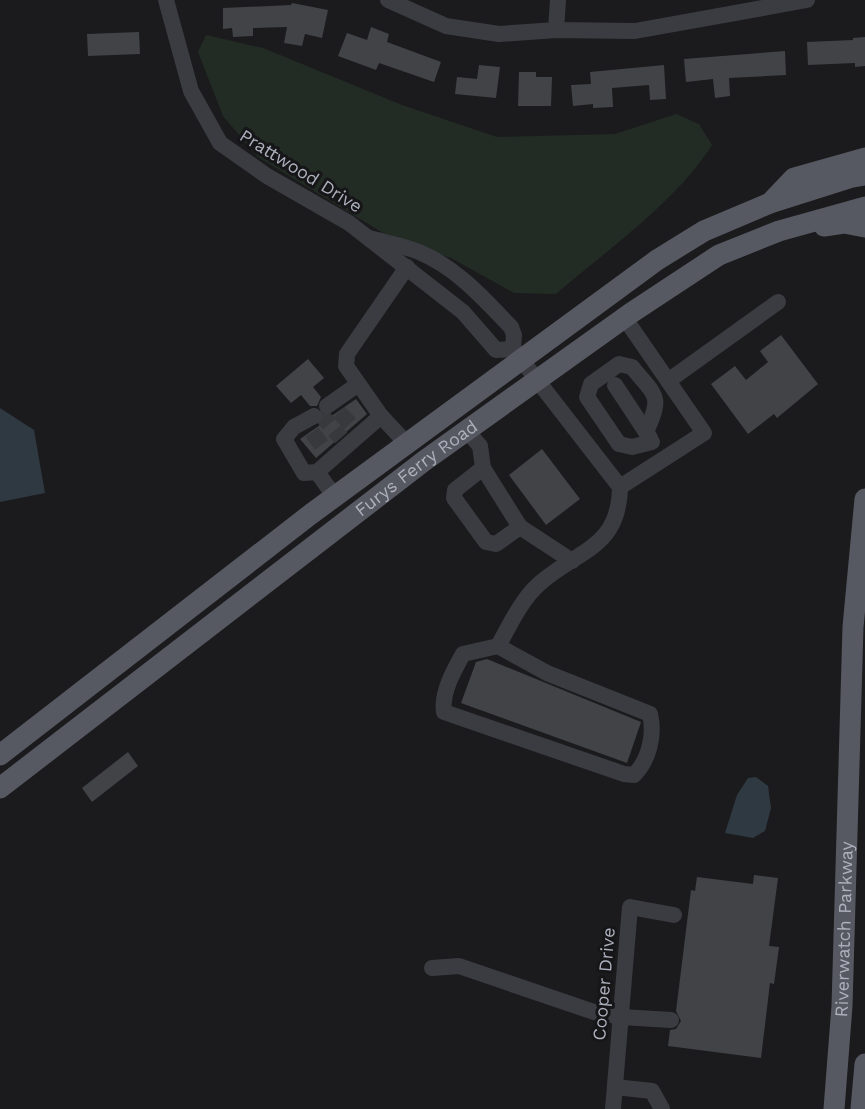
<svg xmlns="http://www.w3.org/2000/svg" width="865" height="1109" font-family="'Work Sans',sans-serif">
  <rect width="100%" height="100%" fill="#1b1b1d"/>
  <!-- green -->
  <path fill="#222c24" d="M206,35L263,48L402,105L497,137L615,134L676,114L699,124L712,145C676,202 607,250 556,294L514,293L451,258L393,239L258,157L223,116L198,52Z"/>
  <!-- water -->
  <g fill="#2f3942">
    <polygon points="0,408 34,430 45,493 0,502"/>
    <polygon points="756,777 768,786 771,808 765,831 753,838 725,833 737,795 748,778"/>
  </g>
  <!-- building -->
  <g fill="#424347">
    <polygon points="292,3 328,10 322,38 305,34 302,46 284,43 287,27 253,28 253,36 233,37 232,28 223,29 223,8 291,5"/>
    <polygon points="371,27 389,34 387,42 441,62 434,82 379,63 376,70 338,56 347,33 367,40"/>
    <polygon points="139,32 140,54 88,56 87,34"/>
    <polygon points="865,37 865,66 855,67 855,63 808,65 807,42 853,40 853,38"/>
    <polygon points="785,51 786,75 729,78 730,96 715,98 713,79 686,82 684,59"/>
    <polygon points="479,65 500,67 496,98 455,94 457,77 477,79"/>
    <polygon points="664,65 666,99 650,100 649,85 612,88 613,107 593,108 593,104 573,106 571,85 591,84 590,72"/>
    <polygon points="519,72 536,72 536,77 552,77 551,106 518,106"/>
    <polygon points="781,335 818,384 777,418 774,414 748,434 711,384 735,366 746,380 768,362 760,351"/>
    <polygon points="308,359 324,378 313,387 321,397 317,406 310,406 301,395 291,403 276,386"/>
    <polygon points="356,399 367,414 316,458 300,439 320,425 324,416 333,415"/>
    <polygon points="542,449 580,499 546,525 509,475"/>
    <polygon points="487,659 641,722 627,763 461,703 476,662"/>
    <polygon points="128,752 138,766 92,802 82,788"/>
    <polygon points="754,875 778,878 769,946 779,947 774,984 770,983 761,1058 668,1046 670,1030 676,1029 681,1021 676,1011 691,890 695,891 697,877 753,884"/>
  </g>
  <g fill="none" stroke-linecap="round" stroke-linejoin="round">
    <!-- minor-tunnel -->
    <g stroke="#38393d" stroke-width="16" stroke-dasharray="16 8" stroke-linecap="butt">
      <polyline points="319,412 341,438"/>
      <polyline points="339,412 355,429"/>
      <polyline points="312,432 326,451"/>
    </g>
    <!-- minor -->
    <g stroke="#3b3c42" stroke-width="16">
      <polyline points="166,0 191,91 220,143 267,176 349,223 463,312 496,350 513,349"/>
      <polyline points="388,0 446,26 499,34 556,30 635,31 807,0"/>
      <polyline points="556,30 558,0"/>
      <path d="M369,238C385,243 403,245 419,252C457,268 483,298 511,327L514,335L513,349L620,487C619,549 578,549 539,584C521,600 510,625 498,646L547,673L650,714C655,735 649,760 634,775L624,774L444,712C441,693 454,670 463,654L498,646"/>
      <polyline points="668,381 778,302"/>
      <polyline points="615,385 650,438"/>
      <polyline points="327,406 357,385"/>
      <polyline points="314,416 294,427 284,439 304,473 317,472 381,416 346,366 347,354 407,267"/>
      <polyline points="381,416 407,444"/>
      <polyline points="467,431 480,446 483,468 455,490 454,498 486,542 496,544 520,527 572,561"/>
      <path d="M646,432C663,394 656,397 632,367L619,364L591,384L587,397L619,444L632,447L652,442"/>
      <polyline points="483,468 520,527"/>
      <polyline points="317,472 335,497"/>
      <polyline points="620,487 704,433 624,317"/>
      <polyline points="432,968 459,966 594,1012 621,1017 671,1020"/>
      <polyline points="615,1087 652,1091 662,1109"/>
      <polyline points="613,1109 630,907 674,915"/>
    </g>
    <!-- major -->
    <g stroke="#575962" stroke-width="21">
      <polyline points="773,200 794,178 865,158"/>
      <polyline points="824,226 844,223 865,227"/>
      <polyline points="0,755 311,514 657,260 704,231 770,203 852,177 865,175"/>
      <path id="s1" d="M0,788L424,461L631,313L719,255L779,231L865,207"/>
      <path id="s2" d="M834,1109L842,1006L853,627L865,499"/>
      <polyline points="861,1109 865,1064"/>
    </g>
  </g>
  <g text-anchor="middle" stroke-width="6" stroke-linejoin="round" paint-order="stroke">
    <!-- street labels -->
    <g font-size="18" fill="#adb1bd" stroke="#161518">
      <text transform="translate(301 171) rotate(32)" y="6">Prattwood Drive</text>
      <text dy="6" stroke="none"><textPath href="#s1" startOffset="525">Furys Ferry Road</textPath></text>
      <text dy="6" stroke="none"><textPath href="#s2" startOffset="180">Riverwatch Parkway</textPath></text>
      <text transform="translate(604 984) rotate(-85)" y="6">Cooper Drive</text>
    </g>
  </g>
</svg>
